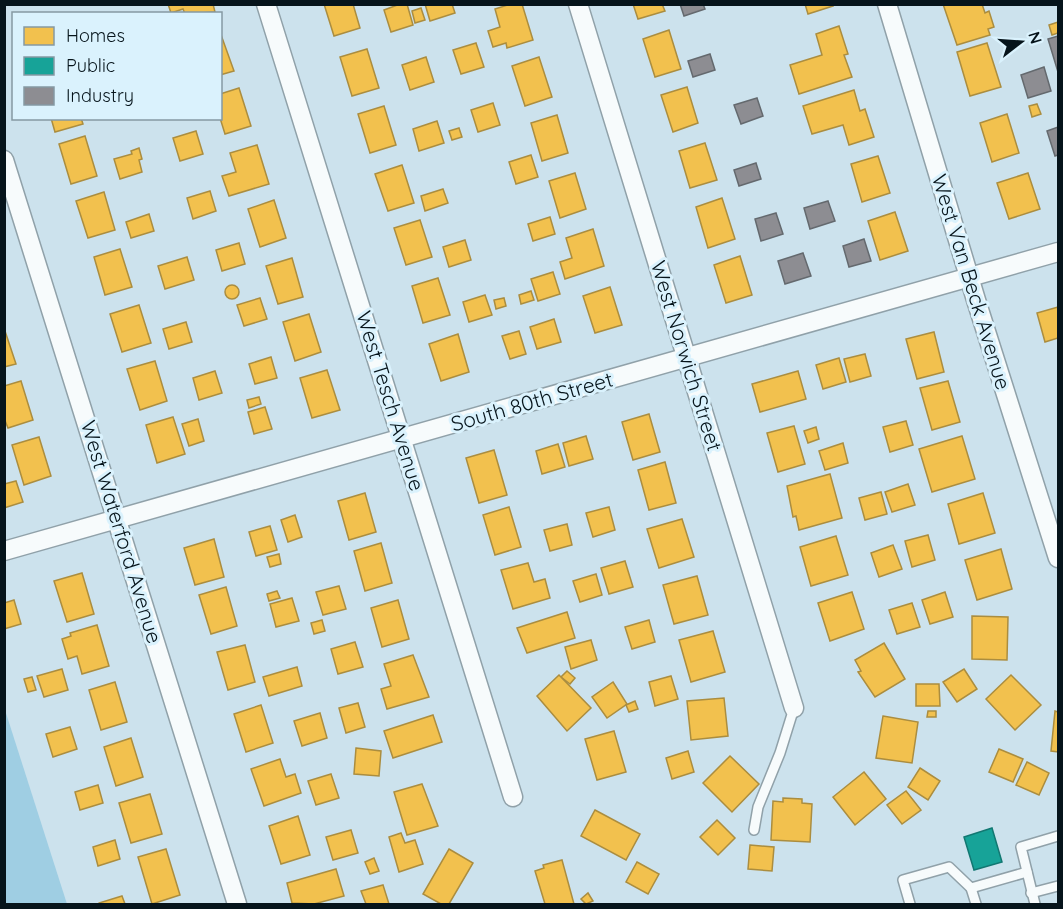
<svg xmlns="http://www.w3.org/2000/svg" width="1063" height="909" font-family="Quicksand,sans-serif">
  <rect width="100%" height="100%" fill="#cce2ed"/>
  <!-- green -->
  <polygon fill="#9fcee3" points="5,710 67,904 5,904"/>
  <!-- homes -->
  <g fill="#f2c14e" stroke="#ab8d3f" stroke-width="1.5">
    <polygon points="168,4 213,4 215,12 185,14 183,9 171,13"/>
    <polygon points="324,4 353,4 360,28 334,36"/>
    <polygon points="400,4 407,4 413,25 391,32 384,10"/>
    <polygon points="425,4 452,4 455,13 430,21"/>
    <polygon points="511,4 522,4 533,40 507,48 506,43 493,47 488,31 500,27 495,9"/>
    <polygon points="633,4 662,4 665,11 638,19"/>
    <polygon points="805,4 832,4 833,6 808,14"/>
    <polygon points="943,4 982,4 985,13 989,11 994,27 988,29 990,35 957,45"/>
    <polygon points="421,8 425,20 415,23 412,11"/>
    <polygon points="1058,22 1058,33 1052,35 1049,25"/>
    <polygon points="839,26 848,54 844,55 852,77 799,94 790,65 822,55 816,34"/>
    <polygon points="669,30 681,69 655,77 643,39"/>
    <polygon points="220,32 234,71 220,75"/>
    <polygon points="476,43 484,67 461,74 453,50"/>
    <polygon points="987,43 1001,87 970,96 957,52"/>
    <polygon points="367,49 379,88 352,96 340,57"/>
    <polygon points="426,57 434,82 410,90 402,65"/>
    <polygon points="539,57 552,97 525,106 512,66"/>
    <polygon points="687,87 698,123 673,132 661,95"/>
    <polygon points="239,88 251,126 225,134 220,118 220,94"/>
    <polygon points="854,90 860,111 865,109 874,137 849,145 843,125 812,134 803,106"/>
    <polygon points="493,103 500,125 478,132 471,110"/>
    <polygon points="1037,104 1041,114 1032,117 1029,106"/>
    <polygon points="384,106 396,145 370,153 358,114"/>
    <polygon points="1007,114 1019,153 992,162 980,123"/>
    <polygon points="557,115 568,153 542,161 531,123"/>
    <polygon points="51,118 81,118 83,124 55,132"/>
    <polygon points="437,121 444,143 419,151 413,129"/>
    <polygon points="459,128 462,137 452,140 449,131"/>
    <polygon points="196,131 203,154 180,161 173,138"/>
    <polygon points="85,136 97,176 71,184 59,144"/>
    <polygon points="705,143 717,180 690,188 679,151"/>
    <polygon points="257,145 269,184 229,196 222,176 236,172 230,153"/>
    <polygon points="139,148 142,159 139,160 142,172 120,179 114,159 132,154 131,151"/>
    <polygon points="531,155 538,177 516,184 509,162"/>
    <polygon points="878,156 890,193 862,202 851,164"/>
    <polygon points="402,165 414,203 388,211 375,174"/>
    <polygon points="575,173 586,209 560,218 549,181"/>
    <polygon points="1028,173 1040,209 1009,219 997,183"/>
    <polygon points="443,189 448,203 425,211 421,196"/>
    <polygon points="210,191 216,211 193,219 187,198"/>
    <polygon points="104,192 115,230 88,238 76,201"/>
    <polygon points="722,198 735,239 708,248 696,207"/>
    <polygon points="274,200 286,238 260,247 248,209"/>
    <polygon points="895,212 908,251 880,260 868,221"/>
    <polygon points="149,214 154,231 131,238 126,222"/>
    <polygon points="550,217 555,234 533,241 528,224"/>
    <polygon points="420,220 432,257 406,265 394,228"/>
    <polygon points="593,229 604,266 565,279 560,262 572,258 566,238"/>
    <polygon points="465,240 471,260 449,267 443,247"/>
    <polygon points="239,243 245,264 222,271 216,250"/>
    <polygon points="120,249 132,287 105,295 94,257"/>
    <polygon points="740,256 752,295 726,303 714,265"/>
    <polygon points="187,257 194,280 165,289 158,266"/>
    <polygon points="292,258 303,297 278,304 266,266"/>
    <polygon points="553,272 560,294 538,301 531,279"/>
    <polygon points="438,278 450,315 423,323 412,286"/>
    <circle cx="232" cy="292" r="7"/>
    <polygon points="610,287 622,325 595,333 583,296"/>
    <polygon points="531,291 534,300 521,304 519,295"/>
    <polygon points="485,295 492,315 469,322 463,302"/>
    <polygon points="260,298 267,319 244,326 237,305"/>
    <polygon points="504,298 506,306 496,309 494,300"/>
    <polygon points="139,305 151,343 122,352 110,314"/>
    <polygon points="1058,307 1058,338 1045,342 1037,313"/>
    <polygon points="309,314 321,352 295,361 283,322"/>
    <polygon points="554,319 561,342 537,349 530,327"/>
    <polygon points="186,322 192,342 169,349 163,329"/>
    <polygon points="4,328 16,364 4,367"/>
    <polygon points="519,331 526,354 510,359 502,336"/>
    <polygon points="934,332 944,372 917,379 906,339"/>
    <polygon points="458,334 469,372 441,381 429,344"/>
    <polygon points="865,354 871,376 850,382 844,359"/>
    <polygon points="271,357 277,378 255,384 249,364"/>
    <polygon points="839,358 846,382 823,389 816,365"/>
    <polygon points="155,361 167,401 140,410 127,369"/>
    <polygon points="327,370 340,410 312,418 300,378"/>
    <polygon points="215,371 222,393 199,400 193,378"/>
    <polygon points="798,371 806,399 760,412 752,384"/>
    <polygon points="21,381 33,420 8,428 4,418 4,386"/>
    <polygon points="948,381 960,422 932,430 920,388"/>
    <polygon points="259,397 261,404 249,408 247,400"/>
    <polygon points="265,407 272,429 254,434 248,412"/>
    <polygon points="649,414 660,452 633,460 622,422"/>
    <polygon points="173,417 185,454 157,463 146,425"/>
    <polygon points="198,419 204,441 189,446 182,424"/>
    <polygon points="906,421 913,445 890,452 883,427"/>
    <polygon points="794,426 805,464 778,472 767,433"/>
    <polygon points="816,427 819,439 808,443 804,431"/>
    <polygon points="586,436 593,459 569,466 563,443"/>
    <polygon points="962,436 975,479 932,492 919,449"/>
    <polygon points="39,437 51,476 24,485 12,445"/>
    <polygon points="843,443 848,463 825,470 819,451"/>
    <polygon points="558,444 565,467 542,474 536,451"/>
    <polygon points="494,450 507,495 479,503 466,458"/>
    <polygon points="665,462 676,503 649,510 638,470"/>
    <polygon points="830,474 842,518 799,530 796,516 793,517 787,486"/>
    <polygon points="16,481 23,502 4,508 4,484"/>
    <polygon points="908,484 915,505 892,512 885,492"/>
    <polygon points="881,492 887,514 865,520 859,498"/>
    <polygon points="365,493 376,532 349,540 338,501"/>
    <polygon points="983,493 995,533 959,544 948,504"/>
    <polygon points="509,507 521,547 495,555 483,515"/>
    <polygon points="609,507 615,530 593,537 586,513"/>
    <polygon points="295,515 302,537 288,542 281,520"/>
    <polygon points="682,519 694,557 659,568 647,529"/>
    <polygon points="567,524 572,545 550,551 544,530"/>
    <polygon points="270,526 277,550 256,556 249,532"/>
    <polygon points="928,535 935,560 912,567 905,541"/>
    <polygon points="836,536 848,575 811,586 800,547"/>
    <polygon points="214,539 224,577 195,585 184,548"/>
    <polygon points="381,543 392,583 365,591 354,551"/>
    <polygon points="893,545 902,569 879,577 871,553"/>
    <polygon points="1001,549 1012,589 977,600 965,560"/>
    <polygon points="279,554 281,564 270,567 267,557"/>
    <polygon points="625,561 633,587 609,594 601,568"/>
    <polygon points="528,563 534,582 545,579 550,598 513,609 501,570"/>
    <polygon points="82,573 94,614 67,622 54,581"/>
    <polygon points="596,574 602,595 580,602 573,581"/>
    <polygon points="697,576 708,615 674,624 663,585"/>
    <polygon points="339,586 346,609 323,615 316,592"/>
    <polygon points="226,587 237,626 211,634 199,595"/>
    <polygon points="277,591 280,598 269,601 267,594"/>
    <polygon points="852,592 864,629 830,641 818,603"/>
    <polygon points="945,592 953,617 930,624 922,600"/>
    <polygon points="292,598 299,621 276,627 270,604"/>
    <polygon points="14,600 21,624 4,629 4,603"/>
    <polygon points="398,600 409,639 382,647 371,608"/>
    <polygon points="912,603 920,627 897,634 889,610"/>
    <polygon points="567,612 575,638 527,653 517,628"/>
    <polygon points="972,616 1008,617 1007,660 972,659"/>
    <polygon points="322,620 325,631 314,634 311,623"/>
    <polygon points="649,620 655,642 632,649 625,627"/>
    <polygon points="97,625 109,666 82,674 77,656 68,659 62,639 71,636 70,633"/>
    <polygon points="713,631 725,672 691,682 679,640"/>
    <polygon points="591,640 597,660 571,669 565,647"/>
    <polygon points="355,642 363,667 338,674 331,649"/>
    <polygon points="884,643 905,679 875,697 858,672 861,671 855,660"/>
    <polygon points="245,645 255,682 228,690 217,652"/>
    <polygon points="413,655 429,697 387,709 381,689 391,686 384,664"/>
    <polygon points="297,667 302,686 269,696 263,677"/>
    <polygon points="62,669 68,690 44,697 37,676"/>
    <polygon points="964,669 977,689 957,702 943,682"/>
    <polygon points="567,671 575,678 570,684 561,677"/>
    <polygon points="559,675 591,708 567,731 537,696"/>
    <polygon points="1011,675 1041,705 1015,730 986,699"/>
    <polygon points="671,676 678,699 655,706 649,682"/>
    <polygon points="32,677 36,690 28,692 24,679"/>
    <polygon points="115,682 127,722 101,730 89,690"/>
    <polygon points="613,682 627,704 607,718 592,697"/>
    <polygon points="916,684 939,684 940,706 916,706"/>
    <polygon points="724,698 728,736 691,740 687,701"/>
    <polygon points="635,701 638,709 629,712 626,705"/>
    <polygon points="358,703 365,727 346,733 339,708"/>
    <polygon points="261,705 273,743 246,752 234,714"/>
    <polygon points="928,711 936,711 936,717 927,717"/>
    <polygon points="1055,711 1058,712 1058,752 1051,751"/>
    <polygon points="320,713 327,738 302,746 294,721"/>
    <polygon points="433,715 442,742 393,758 384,731"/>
    <polygon points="883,716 918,722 912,763 876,758"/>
    <polygon points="70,727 77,749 53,757 46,734"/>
    <polygon points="614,731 626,772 597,780 585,739"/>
    <polygon points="131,738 143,777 116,786 104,747"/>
    <polygon points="356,748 381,751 379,776 354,774"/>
    <polygon points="999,749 1023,759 1013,782 989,772"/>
    <polygon points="688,751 694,772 672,779 666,758"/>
    <polygon points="730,756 759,784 732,812 703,783"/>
    <polygon points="280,759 286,777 295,774 301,793 264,806 251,769"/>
    <polygon points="1027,762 1049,773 1039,795 1016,785"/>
    <polygon points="920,768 940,781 928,800 908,787"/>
    <polygon points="864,772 886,799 855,825 833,797"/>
    <polygon points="331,774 339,798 316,805 308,781"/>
    <polygon points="422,784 438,826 407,835 394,792"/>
    <polygon points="98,785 103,803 80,810 75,792"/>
    <polygon points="906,791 921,810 902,824 887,805"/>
    <polygon points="150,794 162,834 131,843 119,803"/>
    <polygon points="783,798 802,799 802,803 812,804 810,842 771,840 773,801 783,802"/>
    <polygon points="595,810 640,834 626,860 581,836"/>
    <polygon points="298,816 310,855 281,864 269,826"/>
    <polygon points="717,820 735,838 718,855 700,837"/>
    <polygon points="351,830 358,853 333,860 326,837"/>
    <polygon points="401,833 405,843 415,840 423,864 399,872 389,837"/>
    <polygon points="115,840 120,859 98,866 93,847"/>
    <polygon points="750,845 774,847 772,871 748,869"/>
    <polygon points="166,849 180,895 152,904 138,857"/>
    <polygon points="449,849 473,863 449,904 441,904 423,894"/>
    <polygon points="374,858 379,871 370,874 365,862"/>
    <polygon points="562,860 574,904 545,904 535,871 544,868 543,865"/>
    <polygon points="637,862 659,874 648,894 626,882"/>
    <polygon points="336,869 344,896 314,904 292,903 287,883"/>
    <polygon points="383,885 389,904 366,904 361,891"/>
    <polygon points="588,893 593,901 586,904 581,899"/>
    <polygon points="122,896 125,904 99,904 99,903"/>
  </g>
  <!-- public -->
  <polygon fill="#17a398" stroke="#127872" stroke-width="1.5" points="992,828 1002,862 974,870 964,837"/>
  <!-- industry -->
  <g fill="#8d8d92" stroke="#64696e" stroke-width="1.5">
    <polygon points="680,4 703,4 705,9 684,16"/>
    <polygon points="1058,36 1058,72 1048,39"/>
    <polygon points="710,54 715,70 693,77 688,61"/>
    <polygon points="1044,67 1051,91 1028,98 1021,75"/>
    <polygon points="757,98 763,116 741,124 734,105"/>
    <polygon points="1058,127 1058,155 1055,156 1047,131"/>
    <polygon points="756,163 761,179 739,186 734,170"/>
    <polygon points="828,201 835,221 810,229 804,208"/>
    <polygon points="776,213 783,234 761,241 755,219"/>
    <polygon points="864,239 871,261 849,267 843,246"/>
    <polygon points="803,253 811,276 785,284 778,261"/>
  </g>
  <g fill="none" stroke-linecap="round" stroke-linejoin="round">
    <!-- lane casing -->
    <g stroke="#90a1a9" stroke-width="12">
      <g id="lane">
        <polyline points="754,830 758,807 780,753 794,708"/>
        <polyline points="971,888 976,904"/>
        <polyline points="1031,893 1058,886"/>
        <polyline points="910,904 903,880 949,867 971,888 1027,872"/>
        <polyline points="1035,904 1021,847 1058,836"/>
      </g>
    </g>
    <!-- street casing -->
    <g stroke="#90a1a9" stroke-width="21">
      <g id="street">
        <polyline points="266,4 513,797"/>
        <polyline points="578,4 794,708"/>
        <polyline points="887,4 976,300 1058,558"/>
        <polyline points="4,160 237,904"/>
        <polyline points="4,551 1058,252"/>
      </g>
    </g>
    <!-- lane -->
    <use href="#lane" stroke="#f7fbfc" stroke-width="9"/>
    <!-- street -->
    <use href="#street" stroke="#f7fbfc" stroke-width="18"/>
  </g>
  <g text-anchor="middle" stroke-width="6" stroke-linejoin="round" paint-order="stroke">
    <!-- street labels -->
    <g font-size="21" fill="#06141b" stroke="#daf2fd">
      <text transform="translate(971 282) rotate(73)" y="7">West Van Beck Avenue</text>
      <text transform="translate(686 356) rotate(73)" y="7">West Norwich Street</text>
      <text transform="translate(390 401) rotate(73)" y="7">West Tesch Avenue</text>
      <text transform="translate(532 402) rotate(-16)" y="7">South 80th Street</text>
      <text transform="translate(121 532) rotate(73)" y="7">West Waterford Avenue</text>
    </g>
  </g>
  <!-- border -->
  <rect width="1063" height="909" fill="none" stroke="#06141b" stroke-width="12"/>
  <!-- legend -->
  <rect x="12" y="12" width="210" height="108" fill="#daf2fd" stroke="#8599a3" stroke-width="1.5"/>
  <rect x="24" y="27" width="30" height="18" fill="#f2c14e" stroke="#8599a3" stroke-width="1.5"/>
  <text x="66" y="42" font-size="18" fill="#06141b">Homes</text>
  <rect x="24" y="57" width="30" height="18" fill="#17a398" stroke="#8599a3" stroke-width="1.5"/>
  <text x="66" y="72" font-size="18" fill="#06141b">Public</text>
  <rect x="24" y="87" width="30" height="18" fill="#8d8d92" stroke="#8599a3" stroke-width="1.5"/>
  <text x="66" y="102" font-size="18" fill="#06141b">Industry</text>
  <!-- north arrow -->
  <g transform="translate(1021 42) rotate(73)" stroke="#daf2fd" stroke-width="4.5" paint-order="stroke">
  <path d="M0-4.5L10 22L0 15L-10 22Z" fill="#06141b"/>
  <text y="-9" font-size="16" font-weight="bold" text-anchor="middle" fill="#06141b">N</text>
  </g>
</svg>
